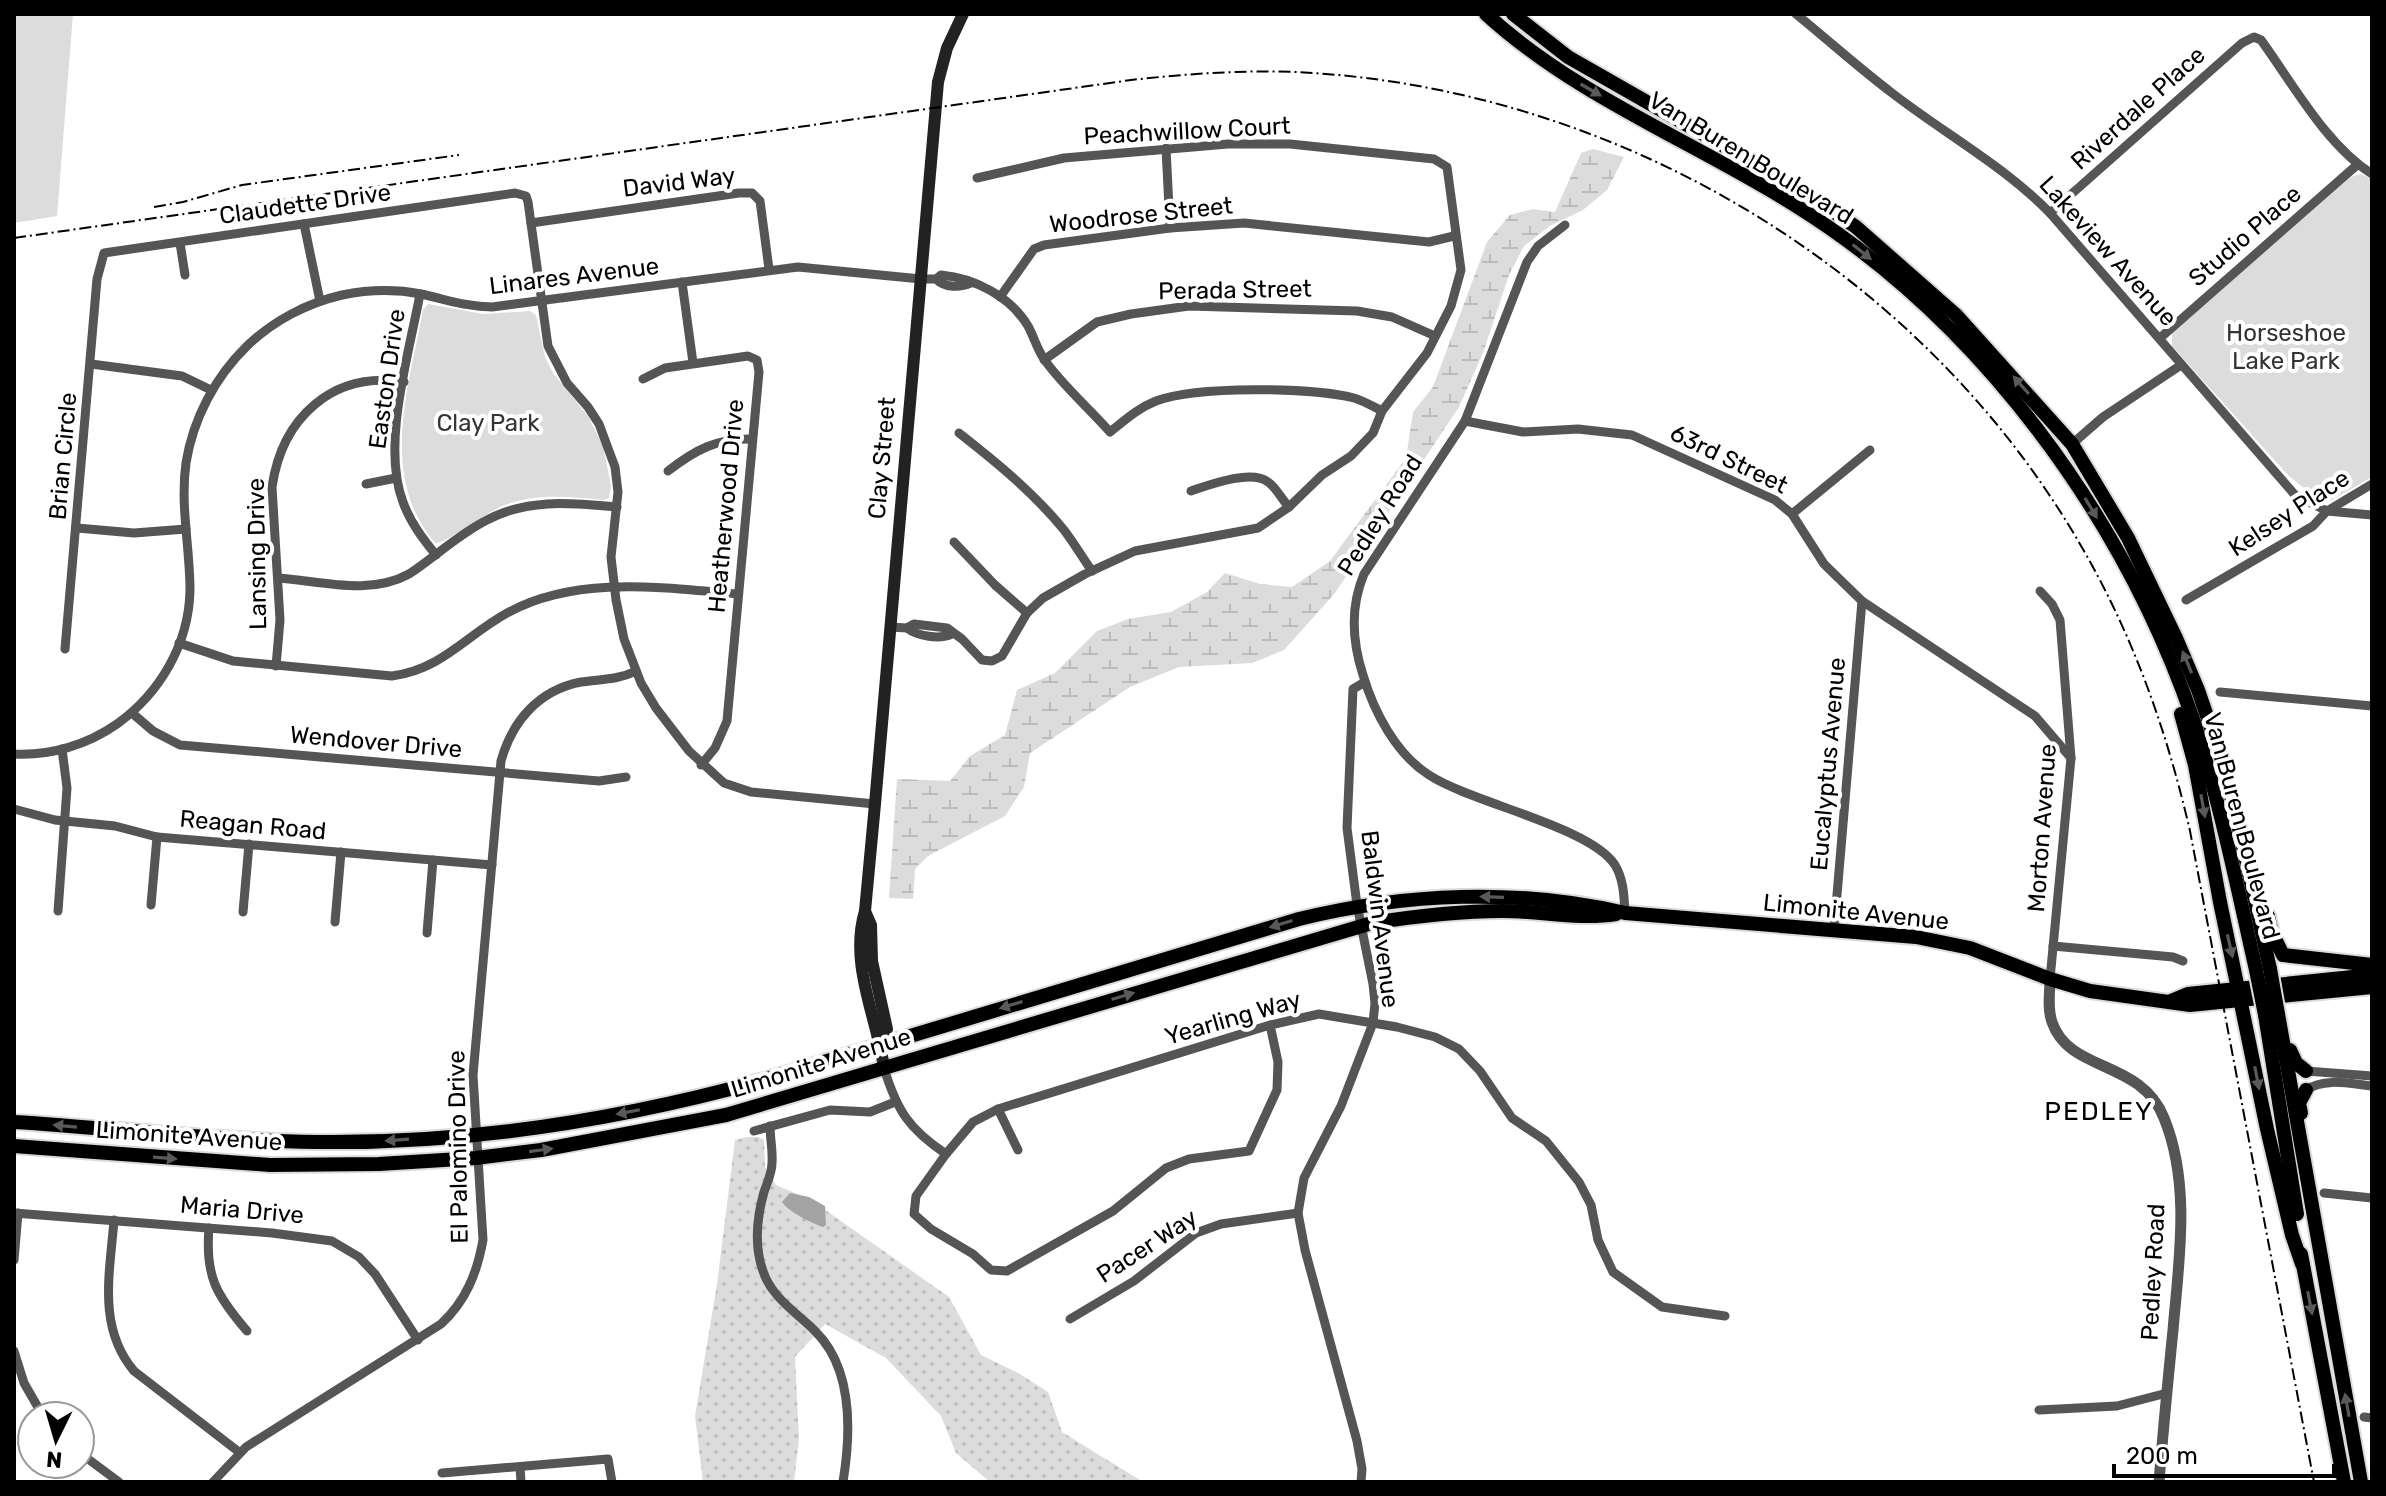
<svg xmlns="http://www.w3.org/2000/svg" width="2386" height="1496" font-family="Rubik,sans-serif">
  <defs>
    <pattern id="grass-dots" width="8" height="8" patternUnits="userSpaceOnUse" patternTransform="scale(2)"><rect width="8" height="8" fill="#dcdcdc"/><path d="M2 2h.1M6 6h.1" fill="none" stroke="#bbb" stroke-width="1.8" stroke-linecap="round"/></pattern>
    <pattern id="wetland-marsh" width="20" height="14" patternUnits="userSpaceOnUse" patternTransform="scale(2)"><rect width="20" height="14" fill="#dcdcdc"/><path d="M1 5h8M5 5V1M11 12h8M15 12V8" fill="none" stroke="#bbb"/></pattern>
  </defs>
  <rect width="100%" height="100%" fill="#fff"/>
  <!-- grass -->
  <polygon fill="url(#grass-dots)" points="747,1137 758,1137 764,1140 765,1167 776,1185 811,1200 949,1297 981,1355 1018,1373 1048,1392 1062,1432 1143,1482 990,1482 956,1453 941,1416 886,1358 825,1324 795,1357 799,1439 794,1482 703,1482 695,1416 717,1284 735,1140"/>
  <!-- wetland -->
  <polygon fill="url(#wetland-marsh)" points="1593,149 1624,157 1607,190 1583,210 1550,226 1524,246 1509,275 1483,353 1459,407 1335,593 1284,650 1252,663 1179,667 1130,687 1030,753 1024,787 1005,816 928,856 915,869 913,899 889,898 897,779 950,781 970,756 1005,735 1017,690 1055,673 1097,631 1128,619 1171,612 1207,592 1225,573 1260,584 1292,587 1330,561 1406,458 1413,412 1433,387 1487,242 1510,215 1533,209 1555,212 1581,153"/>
  <!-- park -->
  <g fill="#dcdcdc">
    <polygon points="14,14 73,14 57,216 14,223"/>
    <polygon points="2360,174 2372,179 2372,477 2330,501 2309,492 2289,476 2172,346 2172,330 2351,177"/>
    <path d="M428,304L483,314L530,311L536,315L545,357L553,373L588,416L603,446L611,486L609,498L604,500C570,497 538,493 505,505C487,511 446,544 435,543C378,476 409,387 423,310Z"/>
  </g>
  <!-- water -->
  <path fill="#a3a3a3" d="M790,1193L809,1197L825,1206L826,1225L823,1227C811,1223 789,1212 782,1202Z"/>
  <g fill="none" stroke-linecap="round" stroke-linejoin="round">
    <!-- primary casing -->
    <g stroke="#dbdbdb" stroke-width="18">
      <g id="primary">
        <path d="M1486,14C1577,97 1695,142 1798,207C1981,322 2123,516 2193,719C2220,801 2237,886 2256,970"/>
        <polyline points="1513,14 1568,57 1808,194 1856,227 1956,315 2072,444 2128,538 2176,638 2198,690 2221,757 2238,824 2270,969"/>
        <polyline points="2181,714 2195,765 2220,902 2267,1129 2292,1235 2302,1264"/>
        <polyline points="2268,916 2272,933 2283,955 2372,965"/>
        <polyline points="2171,1001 2188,994 2372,975"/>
        <polyline points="2278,1014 2361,1482"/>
        <polyline points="2265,1015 2297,1214"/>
        <polyline points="2290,1050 2296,1063 2306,1071"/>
        <polyline points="2301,1113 2299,1103 2306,1090"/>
        <path d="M14,1122C115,1128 215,1141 316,1142C467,1144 619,1120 764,1080L1299,919C1405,893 1518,888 1625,913L1916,937L1970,948L2050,979L2090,991L2190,1005L2372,987"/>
        <path d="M14,1146L270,1165L379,1164L476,1158L541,1150L726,1115L1372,923C1416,916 1459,911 1503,911C1541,911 1579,920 1616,914"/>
        <polyline points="2301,1254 2344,1482"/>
      </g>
    </g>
    <!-- minor -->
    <g stroke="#555" stroke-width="9">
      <path d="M1796,14C1828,40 1859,68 1892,93C1945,134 2003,165 2050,213L2295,495L2327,511L2372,515"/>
      <polyline points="1166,148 1170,228"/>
      <path d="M2050,213L2242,43L2254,37L2261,40C2293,84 2326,145 2372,174"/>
      <polyline points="531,223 739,193 752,193 760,201 769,269"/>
      <polyline points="304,224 320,301"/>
      <path d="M1565,225L1538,246L1527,262L1465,421L1364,574C1350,607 1352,641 1363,675C1374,712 1396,754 1429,775C1472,803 1591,827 1615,865C1624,880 1624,897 1625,913"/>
      <polyline points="180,243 185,275"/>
      <path d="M936,279C945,288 960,288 971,283"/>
      <polyline points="682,282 693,363"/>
      <path d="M420,294C409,354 381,445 403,502C410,522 423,539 436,555"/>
      <polyline points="1000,297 1034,249 1044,245 1170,228 1244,223 1429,242 1454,236"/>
      <polyline points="2160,338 2357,165"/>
      <polyline points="1044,360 1097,322 1131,314 1189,306 1357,311 1392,317 1435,336"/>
      <polyline points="91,364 182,376 211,390"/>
      <polyline points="643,379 665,368 748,356 757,360 759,372 727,721 715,748 701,765"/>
      <polyline points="1465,421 1523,432 1578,429 1632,435 1775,500 1792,514 1824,564 1862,601 2035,716 2071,758"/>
      <path d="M959,433C996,462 1034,493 1064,530C1074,543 1082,557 1092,571"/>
      <polyline points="2072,444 2103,417 2181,365"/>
      <path d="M668,471C695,450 717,438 752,439"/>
      <polyline points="366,484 396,478"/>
      <path d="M1191,491C1209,485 1251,469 1268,482C1276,487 1282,500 1289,507"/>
      <polyline points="1792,514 1870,450"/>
      <polyline points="77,528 134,533 186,529"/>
      <polyline points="954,542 995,585 1027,613"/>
      <path d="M278,578C321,581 369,596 409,574C435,557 459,534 487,520C528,498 572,503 617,507"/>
      <polyline points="2040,591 2052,604 2060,620 2071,758 2050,979"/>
      <polyline points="2186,600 2313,526 2327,511 2372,484"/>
      <polyline points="890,627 907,628 914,624 947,628 962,639 982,660 992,661 1002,656 1027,613 1043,598 1085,574 1135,551 1258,528 1289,507 1322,475 1351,456 1373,433 1382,411 1427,353 1451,306 1461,270 1447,167 1434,159 1290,144 1228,144 1064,158 977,178"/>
      <path d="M907,628C917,636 940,640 952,634"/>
      <path d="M179,643L233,661L392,676C443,669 466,635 509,612C578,575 664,588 738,594"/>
      <polyline points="65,649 97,279 104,253 515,193 526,196 528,202 548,346 567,383 588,407 599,424 615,467 618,492 611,557 616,600 624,639 641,683 656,708 689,751 724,783 751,792 875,804"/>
      <path d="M276,666L280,620L272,487C282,418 332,371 404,382"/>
      <polyline points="2220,692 2372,706"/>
      <polyline points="132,713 153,731 180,745 599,781 626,777"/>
      <path d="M14,754C50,756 87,745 117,724C160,693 189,644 190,590C190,548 180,505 186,463C193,419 215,377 247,346C273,321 307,303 342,295C367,290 395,289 421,294C445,299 467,307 492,307L798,267L921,279H936L941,275C974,278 1010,296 1028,326C1034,337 1037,349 1044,359C1061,384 1090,409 1110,432C1125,420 1138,408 1156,401C1196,386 1312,387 1354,398C1364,401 1374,407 1382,411"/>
      <polyline points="14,809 55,820 115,826 157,837 492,865"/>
      <polyline points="151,905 157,837"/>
      <polyline points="58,911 67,788 62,749"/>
      <polyline points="243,912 249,844"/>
      <polyline points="335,922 341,852"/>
      <polyline points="1834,930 1862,601"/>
      <polyline points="427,933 433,860"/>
      <polyline points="2053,946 2173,957 2183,961"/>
      <polyline points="1270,1025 1278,1062 1277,1090 1249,1151 1189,1159 1166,1168 1113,1211 1007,1271 991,1270 973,1254 931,1229 914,1214 916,1196 946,1154 973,1122 998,1109 1270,1025 1319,1014 1397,1027 1435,1037 1459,1049 1480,1071 1512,1118 1546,1141 1579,1182 1591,1205 1598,1240 1613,1272 1662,1307 1725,1316"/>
      <path d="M884,1068C897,1111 909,1129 946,1154"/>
      <polyline points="2306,1071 2372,1076"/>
      <path d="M2306,1090C2325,1077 2351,1084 2372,1086"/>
      <polyline points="998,1109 1018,1150"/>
      <path d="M770,1126C770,1138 773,1151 772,1163C772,1173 767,1183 764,1192C757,1217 754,1246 763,1271C771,1297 797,1313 815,1331C854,1369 851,1433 843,1482"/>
      <polyline points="754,1131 830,1110 870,1112 895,1102"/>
      <polyline points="2324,1193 2372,1198"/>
      <polyline points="14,1213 272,1233 332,1241 359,1257 375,1274 418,1340"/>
      <path d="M114,1220C110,1273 97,1327 134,1371L239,1452"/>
      <path d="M209,1228C205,1276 216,1295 247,1331"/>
      <polyline points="14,1260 18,1213"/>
      <polyline points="1070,1319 1134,1281 1196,1233 1221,1224 1298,1213"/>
      <polyline points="14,1351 24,1383 43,1416"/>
      <polyline points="2039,1410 2117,1406 2167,1393"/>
      <polyline points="2364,1417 2372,1418"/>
      <polyline points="80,1453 119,1482"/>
      <polyline points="520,1467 521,1482"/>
      <polyline points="442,1473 608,1459 612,1482"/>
      <path d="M213,1482L246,1447L441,1324C466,1301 477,1273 483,1240L473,1075L501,761C512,721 539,690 581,682C601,679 618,680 636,671"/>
      <polyline points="1361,1482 1362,1469 1357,1441 1305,1250 1298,1213 1304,1178 1341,1106 1373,1023 1375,1003 1373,984 1357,905 1347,828 1353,689 1365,682"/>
    </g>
    <!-- tertiary -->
    <path stroke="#555" stroke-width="11" d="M2050,979C2050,993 2047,1008 2052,1022C2069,1073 2141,1059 2164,1118C2191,1184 2179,1260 2173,1330C2168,1380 2163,1431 2159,1482"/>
    <!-- secondary -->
    <g stroke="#222" stroke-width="12">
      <polyline points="865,911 871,925 872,961 887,1029 881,1045"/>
      <path d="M884,1068C877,1017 849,964 865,911L875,804L938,82L947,48L963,14"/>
    </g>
    <!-- primary -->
    <use href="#primary" stroke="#000" stroke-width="14"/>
    <!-- rail -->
    <g stroke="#000" stroke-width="2" stroke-dasharray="12 4 2 4" stroke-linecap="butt">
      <polyline points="154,207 183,202 242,185 459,155"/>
      <path d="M14,238L1131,80C1185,74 1240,70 1295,72C1623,87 1938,279 2094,569C2139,652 2169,740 2190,831L2314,1482"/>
    </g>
    <!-- primary-bridge casing -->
    <g stroke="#dbdbdb" stroke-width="18" stroke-linecap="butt">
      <g id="primary-bridge">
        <polyline points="2270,969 2278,1014"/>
        <polyline points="2256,970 2265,1015"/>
      </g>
    </g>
    <!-- primary-bridge -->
    <use href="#primary-bridge" stroke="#000" stroke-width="14"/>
  </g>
  <!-- one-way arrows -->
  <defs><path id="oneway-solid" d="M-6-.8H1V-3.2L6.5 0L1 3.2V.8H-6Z" transform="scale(2)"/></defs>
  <g fill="#595959">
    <use href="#oneway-solid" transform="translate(1591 90) rotate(30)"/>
    <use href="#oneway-solid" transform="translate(1862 252) rotate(39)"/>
    <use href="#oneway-solid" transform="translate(2021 385) rotate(-131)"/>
    <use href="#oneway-solid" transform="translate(2091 508) rotate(59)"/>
    <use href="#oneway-solid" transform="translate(2187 662) rotate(-113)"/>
    <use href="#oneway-solid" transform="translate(2203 806) rotate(80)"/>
    <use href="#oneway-solid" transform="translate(1492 897) rotate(-178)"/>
    <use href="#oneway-solid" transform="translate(1281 924) rotate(163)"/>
    <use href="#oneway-solid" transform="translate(2230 946) rotate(77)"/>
    <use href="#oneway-solid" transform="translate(1123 996) rotate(-17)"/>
    <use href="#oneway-solid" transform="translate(1011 1005) rotate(163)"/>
    <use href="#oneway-solid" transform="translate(2257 1078) rotate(79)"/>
    <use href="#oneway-solid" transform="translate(628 1112) rotate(169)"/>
    <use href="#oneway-solid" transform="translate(65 1126) rotate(-175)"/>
    <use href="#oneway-solid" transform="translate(397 1140) rotate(176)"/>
    <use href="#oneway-solid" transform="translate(541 1150) rotate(-8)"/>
    <use href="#oneway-solid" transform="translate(165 1158) rotate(4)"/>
    <use href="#oneway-solid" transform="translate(2310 1303) rotate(79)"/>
    <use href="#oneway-solid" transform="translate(2347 1405) rotate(-100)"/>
  </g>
  <g text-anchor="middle" stroke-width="8" stroke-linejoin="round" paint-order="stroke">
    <!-- street labels -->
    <g font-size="24" fill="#000" stroke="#fff">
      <text transform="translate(2138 108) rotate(-42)" y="8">Riverdale Place</text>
      <text transform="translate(1187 131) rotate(-3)" y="8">Peachwillow Court</text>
      <text transform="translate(1751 158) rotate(31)" y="8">Van Buren Boulevard</text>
      <text transform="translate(679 182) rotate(-7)" y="8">David Way</text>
      <text transform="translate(305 204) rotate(-8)" y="8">Claudette Drive</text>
      <text transform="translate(1141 215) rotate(-6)" y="8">Woodrose Street</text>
      <text transform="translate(2245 236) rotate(-41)" y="8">Studio Place</text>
      <text transform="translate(2108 251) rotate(48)" y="8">Lakeview Avenue</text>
      <text transform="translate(574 276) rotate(-7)" y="8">Linares Avenue</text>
      <text transform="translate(1235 290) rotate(-1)" y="8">Perada Street</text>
      <text transform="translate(387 379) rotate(-82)" y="8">Easton Drive</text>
      <text transform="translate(63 456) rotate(-85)" y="8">Brian Circle</text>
      <text transform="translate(882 458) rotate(-85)" y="8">Clay Street</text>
      <text transform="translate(1729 459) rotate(26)" y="8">63rd Street</text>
      <text transform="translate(726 506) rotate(-85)" y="8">Heatherwood Drive</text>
      <text transform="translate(2289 513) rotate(-33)" y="8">Kelsey Place</text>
      <text transform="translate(1380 515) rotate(-58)" y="8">Pedley Road</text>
      <text transform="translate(257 554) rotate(-91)" y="8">Lansing Drive</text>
      <text transform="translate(376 742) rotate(5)" y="8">Wendover Drive</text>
      <text transform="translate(1828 764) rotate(-85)" y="8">Eucalyptus Avenue</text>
      <text transform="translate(253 825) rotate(5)" y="8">Reagan Road</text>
      <text transform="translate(2242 826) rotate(75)" y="8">Van Buren Boulevard</text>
      <text transform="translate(2042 828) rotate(-86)" y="8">Morton Avenue</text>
      <text transform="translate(1856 912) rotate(6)" y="8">Limonite Avenue</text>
      <text transform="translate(1380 919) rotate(83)" y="8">Baldwin Avenue</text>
      <text transform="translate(1233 1018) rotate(-16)" y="8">Yearling Way</text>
      <text transform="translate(821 1063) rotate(-17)" y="8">Limonite Avenue</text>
      <text transform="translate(189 1136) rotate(4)" y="8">Limonite Avenue</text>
      <text transform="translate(458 1147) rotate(-91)" y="8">El Palomino Drive</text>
      <text transform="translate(242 1210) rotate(5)" y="8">Maria Drive</text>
      <text transform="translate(1147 1246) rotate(-33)" y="8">Pacer Way</text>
      <text transform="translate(2153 1272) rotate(-87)" y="8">Pedley Road</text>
    </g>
    <!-- park labels -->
    <g font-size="24" fill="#333" stroke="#fff">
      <text x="2286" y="341">Horseshoe<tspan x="2286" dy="28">Lake Park</tspan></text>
      <text x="488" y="431">Clay Park</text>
    </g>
    <!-- neighbourhood labels -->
    <g font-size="26" letter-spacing="2" fill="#000" stroke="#fff">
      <text x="2099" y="1120">PEDLEY</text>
    </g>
  </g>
  <!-- border -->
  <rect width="2386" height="1496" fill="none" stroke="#000000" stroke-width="32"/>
  <!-- north arrow -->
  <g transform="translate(56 1440) rotate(185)"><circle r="38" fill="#ffffff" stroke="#999999" stroke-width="2"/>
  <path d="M0-6L14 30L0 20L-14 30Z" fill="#000000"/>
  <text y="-12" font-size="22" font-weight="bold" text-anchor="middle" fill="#000000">N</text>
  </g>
  <!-- scale -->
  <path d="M2114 1464v12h220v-12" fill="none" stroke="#000000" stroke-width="4"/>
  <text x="2126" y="1464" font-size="24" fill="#000000" stroke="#ffffff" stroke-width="6" paint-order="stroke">200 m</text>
</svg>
